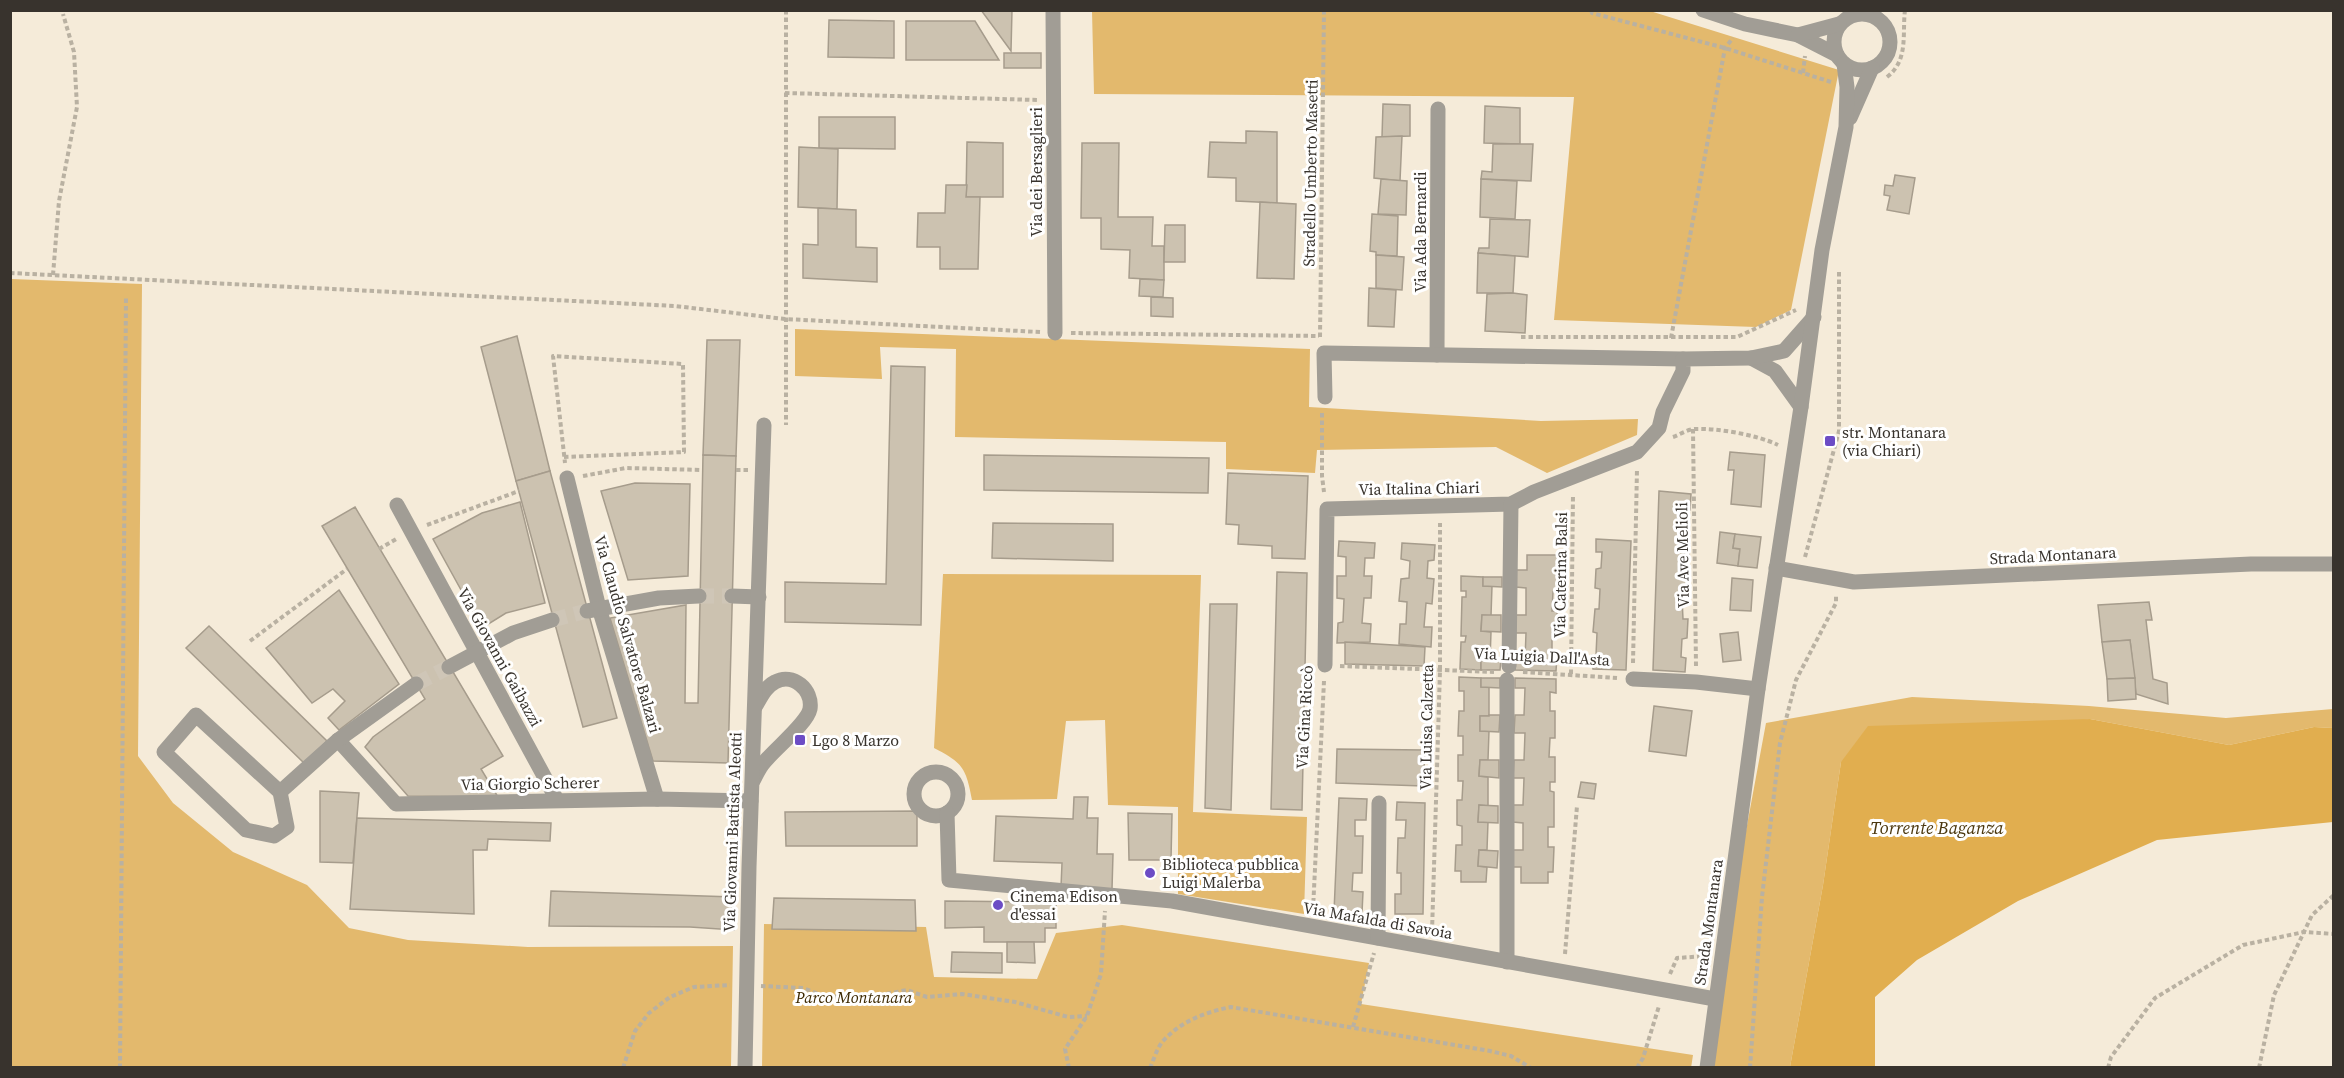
<svg xmlns="http://www.w3.org/2000/svg" width="2344" height="1078" font-family="'Source Serif 4',serif">
  <rect width="100%" height="100%" fill="#f5ebd9"/>
  <!-- green -->
  <g fill="#e3b96d">
    <polygon points="1092,11 1650,11 1839,70 1791,310 1756,327 1554,320 1574,97 1094,94"/>
    <polygon points="11,279 142,284 138,756 173,803 233,852 307,885 349,928 408,940 528,947 733,946 731,1067 11,1067"/>
    <polygon points="795,329 1310,349 1309,407 1541,421 1638,419 1637,435 1547,473 1496,447 1317,450 1315,473 1226,469 1226,442 955,437 956,349 880,347 882,379 795,376"/>
    <path d="M943,574L1201,575L1193,812L1307,817L1304,914L1178,894V807L1108,805L1105,720L1066,721L1057,799L972,800C966,768 963,763 934,748Z"/>
    <polygon points="1912,697 2089,706 2226,718 2333,709 2333,728 2314,727 2229,745 2090,719 1841,762 1823,885 1790,1067 1702,1068 1766,723"/>
    <polygon points="764,924 926,927 934,977 1037,979 1056,933 1122,925 1369,963 1361,1004 1693,1055 1691,1068 762,1068"/>
  </g>
  <!-- water -->
  <polygon fill="#e1ae4f" points="2090,719 2229,745 2314,727 2333,728 2333,822 2157,840 2018,901 1917,960 1875,997 1875,1067 1790,1067 1823,885 1841,762 1868,726"/>
  <!-- building -->
  <g fill="#ccc2b0" stroke="#a69c8c" stroke-width="1.5">
    <polygon points="981,10 1012,10 1011,51"/>
    <polygon points="829,20 894,21 894,58 828,57"/>
    <polygon points="906,21 975,21 999,60 906,60"/>
    <rect x="1004" y="53" width="37" height="15"/>
    <polygon points="1383,104 1410,105 1410,136 1382,137"/>
    <polygon points="1485,106 1520,108 1520,144 1484,143"/>
    <polygon points="819,117 895,117 895,149 819,148"/>
    <polygon points="1246,131 1277,132 1277,203 1236,201 1236,178 1208,177 1210,142 1246,143"/>
    <polygon points="1402,136 1400,181 1374,178 1376,137"/>
    <polygon points="967,142 1003,143 1003,197 966,197"/>
    <polygon points="1082,143 1119,143 1118,217 1153,217 1152,246 1164,246 1164,280 1129,278 1130,250 1101,249 1101,218 1081,218"/>
    <polygon points="1493,144 1533,144 1531,181 1481,179 1482,171 1492,172"/>
    <polygon points="799,147 838,149 837,209 798,207"/>
    <polygon points="1895,175 1915,178 1909,214 1887,210 1890,196 1884,195 1885,185 1893,186"/>
    <polygon points="1381,179 1407,181 1406,215 1378,214"/>
    <polygon points="1481,179 1517,181 1515,219 1480,217"/>
    <polygon points="946,185 967,185 966,197 980,197 978,269 940,269 940,247 917,247 918,213 945,213"/>
    <polygon points="1260,202 1296,204 1294,279 1257,278"/>
    <polygon points="818,208 856,210 856,247 877,248 877,282 803,278 803,244 818,245"/>
    <polygon points="1372,214 1398,216 1397,256 1376,255 1376,252 1370,251"/>
    <polygon points="1490,219 1530,220 1528,257 1478,253 1479,248 1489,248"/>
    <polygon points="1165,225 1185,225 1185,262 1164,262"/>
    <polygon points="1478,253 1515,256 1513,293 1477,293"/>
    <polygon points="1376,255 1404,257 1402,290 1376,288"/>
    <polygon points="1140,279 1164,280 1163,297 1139,296"/>
    <polygon points="1369,288 1396,290 1394,327 1368,326"/>
    <polygon points="1513,293 1527,295 1525,333 1485,331 1487,294"/>
    <polygon points="1151,297 1173,298 1173,317 1151,316"/>
    <polygon points="517,336 550,471 516,481 481,347"/>
    <polygon points="707,340 740,340 736,456 703,455"/>
    <polygon points="891,366 925,367 921,625 785,622 785,582 886,584"/>
    <polygon points="1730,452 1765,455 1761,507 1731,504 1734,470 1728,470"/>
    <polygon points="703,455 736,456 728,763 653,761 610,618 686,605 685,703 698,703"/>
    <polygon points="984,455 1209,458 1208,493 984,490"/>
    <polygon points="550,471 617,718 583,727 516,481"/>
    <polygon points="1228,473 1308,476 1305,559 1272,558 1272,546 1238,544 1239,525 1226,524"/>
    <polygon points="635,483 690,484 688,576 628,580 601,491"/>
    <polygon points="1659,491 1691,494 1690,510 1685,510 1684,529 1689,531 1689,554 1684,554 1684,576 1689,577 1688,598 1682,598 1683,619 1688,619 1687,638 1682,639 1681,657 1686,658 1685,672 1653,670"/>
    <polygon points="520,502 545,603 506,613 482,628 433,539 482,513"/>
    <polygon points="355,507 503,756 481,769 498,797 408,796 365,747 373,737 425,699 322,526"/>
    <polygon points="993,523 1113,524 1113,561 992,558"/>
    <polygon points="1720,532 1735,534 1733,548 1740,549 1738,566 1717,563"/>
    <polygon points="1735,534 1761,537 1757,568 1738,566 1740,549 1733,548"/>
    <polygon points="1596,539 1631,541 1626,670 1593,669 1592,655 1596,655 1597,633 1593,632 1595,609 1599,609 1600,589 1595,588 1596,569 1601,568 1602,552 1596,552"/>
    <polygon points="1339,541 1375,543 1374,558 1365,558 1364,576 1372,576 1371,598 1364,598 1362,623 1371,624 1370,642 1337,643 1338,623 1343,622 1344,599 1337,598 1337,576 1346,576 1346,557 1338,556"/>
    <polygon points="1402,543 1435,545 1434,560 1428,561 1427,578 1434,579 1432,604 1426,603 1424,627 1432,627 1431,647 1399,644 1400,624 1406,624 1407,602 1399,601 1401,579 1409,578 1410,561 1401,559"/>
    <polygon points="1527,555 1558,555 1557,592 1553,592 1552,611 1557,611 1557,637 1552,637 1552,656 1557,656 1556,671 1515,670 1516,660 1525,660 1526,633 1515,633 1516,615 1526,615 1526,588 1516,587 1516,570 1527,570"/>
    <polygon points="1277,572 1307,573 1302,810 1271,809"/>
    <polygon points="1461,576 1483,577 1483,586 1492,586 1491,616 1482,615 1481,631 1491,632 1490,661 1481,661 1481,670 1460,669 1461,642 1465,642 1466,636 1461,636 1462,597 1466,597 1466,591 1461,591"/>
    <polygon points="1483,577 1502,577 1502,587 1483,586"/>
    <polygon points="1732,578 1753,580 1751,611 1730,610"/>
    <polygon points="339,590 399,684 339,730 328,718 345,701 333,689 312,703 266,648"/>
    <polygon points="2149,602 2152,620 2146,620 2153,679 2167,683 2168,704 2136,694 2130,640 2102,642 2098,605"/>
    <polygon points="1210,604 1237,604 1231,810 1205,808"/>
    <polygon points="1482,615 1501,615 1501,632 1481,631"/>
    <polygon points="209,626 327,741 304,763 186,648"/>
    <polygon points="1738,632 1741,660 1723,662 1720,634"/>
    <polygon points="2130,640 2135,678 2107,679 2102,642"/>
    <polygon points="1345,642 1425,647 1424,666 1345,664"/>
    <polygon points="1490,659 1501,659 1500,670 1481,670 1481,661 1490,661"/>
    <polygon points="1459,677 1481,678 1481,687 1489,687 1489,716 1480,716 1480,731 1489,731 1488,760 1480,760 1479,776 1488,777 1488,806 1479,805 1478,822 1488,822 1487,850 1479,850 1478,866 1487,867 1486,882 1461,882 1461,871 1455,871 1456,845 1462,845 1462,826 1457,825 1457,800 1462,800 1463,781 1458,781 1458,755 1463,755 1463,736 1458,736 1459,711 1464,711 1464,691 1459,691"/>
    <polygon points="1481,678 1500,678 1500,688 1481,687"/>
    <polygon points="1515,678 1556,679 1556,693 1550,692 1550,711 1555,711 1555,738 1550,738 1549,757 1555,757 1555,782 1550,782 1550,791 1554,792 1554,827 1548,827 1548,847 1554,847 1553,872 1548,872 1548,883 1521,883 1521,867 1512,867 1512,850 1523,850 1523,823 1513,822 1513,805 1523,805 1524,778 1513,778 1514,760 1524,760 1525,733 1514,733 1515,715 1524,715 1525,688 1515,688"/>
    <polygon points="2135,678 2136,699 2108,701 2107,679"/>
    <polygon points="1654,706 1692,711 1686,756 1649,751"/>
    <polygon points="1489,715 1500,715 1499,732 1480,731 1480,716 1489,716"/>
    <polygon points="1337,749 1425,750 1423,786 1336,783"/>
    <polygon points="1480,760 1499,760 1499,778 1479,776"/>
    <polygon points="1581,782 1596,784 1594,799 1578,797"/>
    <polygon points="320,791 359,793 353,863 320,862"/>
    <polygon points="1074,797 1088,797 1087,818 1098,818 1097,854 1113,854 1112,889 1061,887 1062,863 994,861 996,816 1073,819"/>
    <polygon points="1339,798 1367,799 1366,820 1355,820 1355,836 1363,836 1362,873 1353,873 1352,891 1363,892 1362,913 1334,912"/>
    <polygon points="1397,802 1425,803 1423,914 1395,914 1395,894 1401,894 1401,873 1397,873 1398,838 1405,838 1406,820 1396,820"/>
    <polygon points="1479,805 1498,806 1498,823 1478,822"/>
    <polygon points="917,811 917,846 786,846 785,812"/>
    <polygon points="1128,813 1172,814 1171,860 1129,860"/>
    <polygon points="357,818 551,823 550,841 488,839 487,850 473,850 474,914 350,909"/>
    <polygon points="1479,850 1498,851 1497,868 1478,866"/>
    <polygon points="551,891 734,897 734,930 690,927 549,926"/>
    <polygon points="774,898 915,900 916,931 772,929"/>
    <polygon points="945,901 1056,902 1056,928 1045,928 1045,942 984,942 984,927 945,928"/>
    <polygon points="1007,942 1034,942 1035,963 1007,962"/>
    <polygon points="952,952 1002,953 1002,973 951,972"/>
  </g>
  <g fill="none" stroke-linecap="round" stroke-linejoin="round">
    <!-- minor-tunnel -->
    <g stroke="#cfc6b7" stroke-width="15" stroke-dasharray="15 8" stroke-linecap="butt">
      <polyline points="699,596 732,596"/>
      <polyline points="552,620 587,611"/>
      <polyline points="416,684 449,667"/>
    </g>
    <!-- path -->
    <g stroke="#b9b1a2" stroke-width="4" stroke-dasharray="4.5 3" stroke-linecap="butt">
      <polyline points="786,10 786,425"/>
      <polyline points="1591,10 1592,13 1725,48 1831,82"/>
      <polyline points="1803,73 1805,56"/>
      <path d="M1887,77C1909,60 1902,34 1905,10"/>
      <polyline points="785,93 1038,100"/>
      <polyline points="10,273 675,306 785,319 1040,332"/>
      <polyline points="53,275 59,201 77,107 74,52 63,14"/>
      <polyline points="1071,333 1319,336"/>
      <polyline points="1320,337 1324,10"/>
      <polyline points="1521,337 1737,337 1796,310"/>
      <polyline points="1671,338 1725,48 1733,38"/>
      <polyline points="1322,413 1322,476 1324,492"/>
      <polyline points="1693,429 1696,666"/>
      <path d="M1673,437C1679,435 1688,429 1695,429C1717,428 1758,435 1778,445"/>
      <polyline points="564,457 684,452 683,364 553,356 565,463"/>
      <polyline points="736,470 748,470"/>
      <polyline points="583,476 626,468 702,470"/>
      <polyline points="427,525 519,491"/>
      <polyline points="379,549 398,538"/>
      <polyline points="1805,557 1839,431 1839,269"/>
      <polyline points="250,641 347,569"/>
      <polyline points="1633,663 1637,469"/>
      <polyline points="1340,666 1494,672"/>
      <polyline points="1523,672 1617,678"/>
      <polyline points="1571,674 1573,495"/>
      <polyline points="1313,910 1324,681"/>
      <polyline points="1432,932 1440,670 1440,523"/>
      <polyline points="1565,954 1577,806"/>
      <polyline points="1670,974 1677,958 1706,956"/>
      <polyline points="761,986 803,988 821,995 844,997 870,997 907,990 927,997 962,994 1015,1002 1068,1017 1087,1016"/>
      <polyline points="1353,1027 1374,953"/>
      <polyline points="120,1068 126,296"/>
      <polyline points="623,1068 635,1031 649,1013 670,997 694,987 730,985"/>
      <polyline points="1069,1068 1065,1049 1087,1016 1101,974 1105,911"/>
      <path d="M1150,1068C1154,1059 1157,1048 1163,1041C1181,1021 1206,1012 1231,1007L1490,1051L1511,1056L1531,1068"/>
      <polyline points="1637,1068 1643,1058 1659,1006"/>
      <polyline points="1750,1068 1762,897 1780,743 1796,680 1836,603 1836,595"/>
      <polyline points="2108,1068 2111,1057 2155,998 2243,945 2304,932 2334,934"/>
      <polyline points="2259,1068 2274,995 2312,915 2334,895"/>
    </g>
    <!-- minor -->
    <g stroke="#a19d95" stroke-width="15">
      <polyline points="1053,10 1055,333"/>
      <polyline points="1703,10 1745,24 1798,35 1837,55"/>
      <circle cx="1862" cy="42" r="28"/>
      <polyline points="1798,35 1839,24"/>
      <polyline points="1850,118 1872,68"/>
      <polyline points="1437,355 1438,109"/>
      <polyline points="1751,358 1775,371 1801,407"/>
      <polyline points="1325,397 1324,353 1683,359"/>
      <polyline points="567,478 599,608 657,799"/>
      <polyline points="397,505 557,800"/>
      <polyline points="1776,568 1854,582 2251,564 2334,564"/>
      <polyline points="732,596 759,597"/>
      <polyline points="587,611 659,598 699,596"/>
      <polyline points="1325,665 1327,509 1511,504 1534,492 1637,452 1659,428 1663,412 1683,371 1683,359 1751,358 1784,351 1814,317"/>
      <polyline points="1509,666 1511,504"/>
      <polyline points="449,667 513,633 552,620"/>
      <polyline points="1633,679 1696,682 1758,689"/>
      <polyline points="1507,680 1507,962"/>
      <polygon points="196,715 280,792 287,827 274,836 246,830 164,752"/>
      <polyline points="338,740 396,804 657,799 751,801"/>
      <circle cx="936" cy="794" r="22"/>
      <path d="M753,781C756,776 758,770 762,765C772,751 807,724 810,709C813,690 793,672 775,682C765,687 761,697 755,707"/>
      <polyline points="280,792 338,740 416,684"/>
      <polyline points="947,813 949,880 1172,901 1715,999"/>
      <polyline points="1378,938 1379,803"/>
      <polyline points="745,1068 749,867 764,425"/>
      <polyline points="1707,1068 1758,689 1801,407 1822,250 1846,127 1847,87 1844,64"/>
    </g>
  </g>
  <!-- markers -->
  <g fill="#6c4cc5" stroke="#fff" stroke-width="2">
    <rect x="1824" y="435" width="12" height="12" rx="3"/>
    <rect x="794" y="734" width="12" height="12" rx="3"/>
    <circle cx="1150" cy="873" r="6"/>
    <circle cx="998" cy="905" r="6"/>
  </g>
  <g text-anchor="middle" stroke-width="6" stroke-linejoin="round" paint-order="stroke">
    <!-- street labels -->
    <g font-size="16" fill="#38332d" stroke="#fff">
      <text transform="translate(1036 172) rotate(-90)" y="6">Via dei Bersaglieri</text>
      <text transform="translate(1310 173) rotate(-89)" y="6">Stradello Umberto Masetti</text>
      <text transform="translate(1420 232) rotate(-90)" y="6">Via Ada Bernardi</text>
      <text transform="translate(1419 488) rotate(-1)" y="6">Via Italina Chiari</text>
      <text transform="translate(1682 555) rotate(-91)" y="6">Via Ave Melioli</text>
      <text transform="translate(2053 555) rotate(-3)" y="6">Strada Montanara</text>
      <text transform="translate(1560 575) rotate(-89)" y="6">Via Caterina Balsi</text>
      <text transform="translate(628 634) rotate(74)" y="6">Via Claudio Salvatore Balzari</text>
      <text transform="translate(1542 656) rotate(3)" y="6">Via Luigia Dall'Asta</text>
      <text transform="translate(500 657) rotate(61)" y="6">Via Giovanni Gaibazzi</text>
      <text transform="translate(1304 717) rotate(-87)" y="6">Via Gina Riccò</text>
      <text transform="translate(1426 727) rotate(-89)" y="6">Via Luisa Calzetta</text>
      <text transform="translate(530 783) rotate(-1)" y="6">Via Giorgio Scherer</text>
      <text transform="translate(732 832) rotate(-88)" y="6">Via Giovanni Battista Aleotti</text>
      <text transform="translate(1378 920) rotate(10)" y="6">Via Mafalda di Savoia</text>
      <text transform="translate(1708 922) rotate(-82)" y="6">Strada Montanara</text>
    </g>
    <!-- poi labels -->
    <g font-size="16" fill="#38332d" stroke="#fff" text-anchor="start">
      <text x="1842" y="438">str. Montanara<tspan x="1842" dy="18">(via Chiari)</tspan></text>
      <text x="812" y="746">Lgo 8 Marzo</text>
      <text x="1162" y="870">Biblioteca pubblica<tspan x="1162" dy="18">Luigi Malerba</tspan></text>
      <text x="1010" y="902">Cinema Edison<tspan x="1010" dy="18">d'essai</tspan></text>
    </g>
    <!-- park labels -->
    <g font-size="16" font-style="italic" fill="#3c2800" stroke="#fff">
      <text x="854" y="1003">Parco Montanara</text>
    </g>
    <!-- water labels -->
    <g font-size="18" font-style="italic" fill="#4b370e" stroke="#fff">
      <text x="1937" y="834">Torrente Baganza</text>
    </g>
  </g>
  <!-- border -->
  <rect width="2344" height="1078" fill="none" stroke="#38332d" stroke-width="24"/>
</svg>
